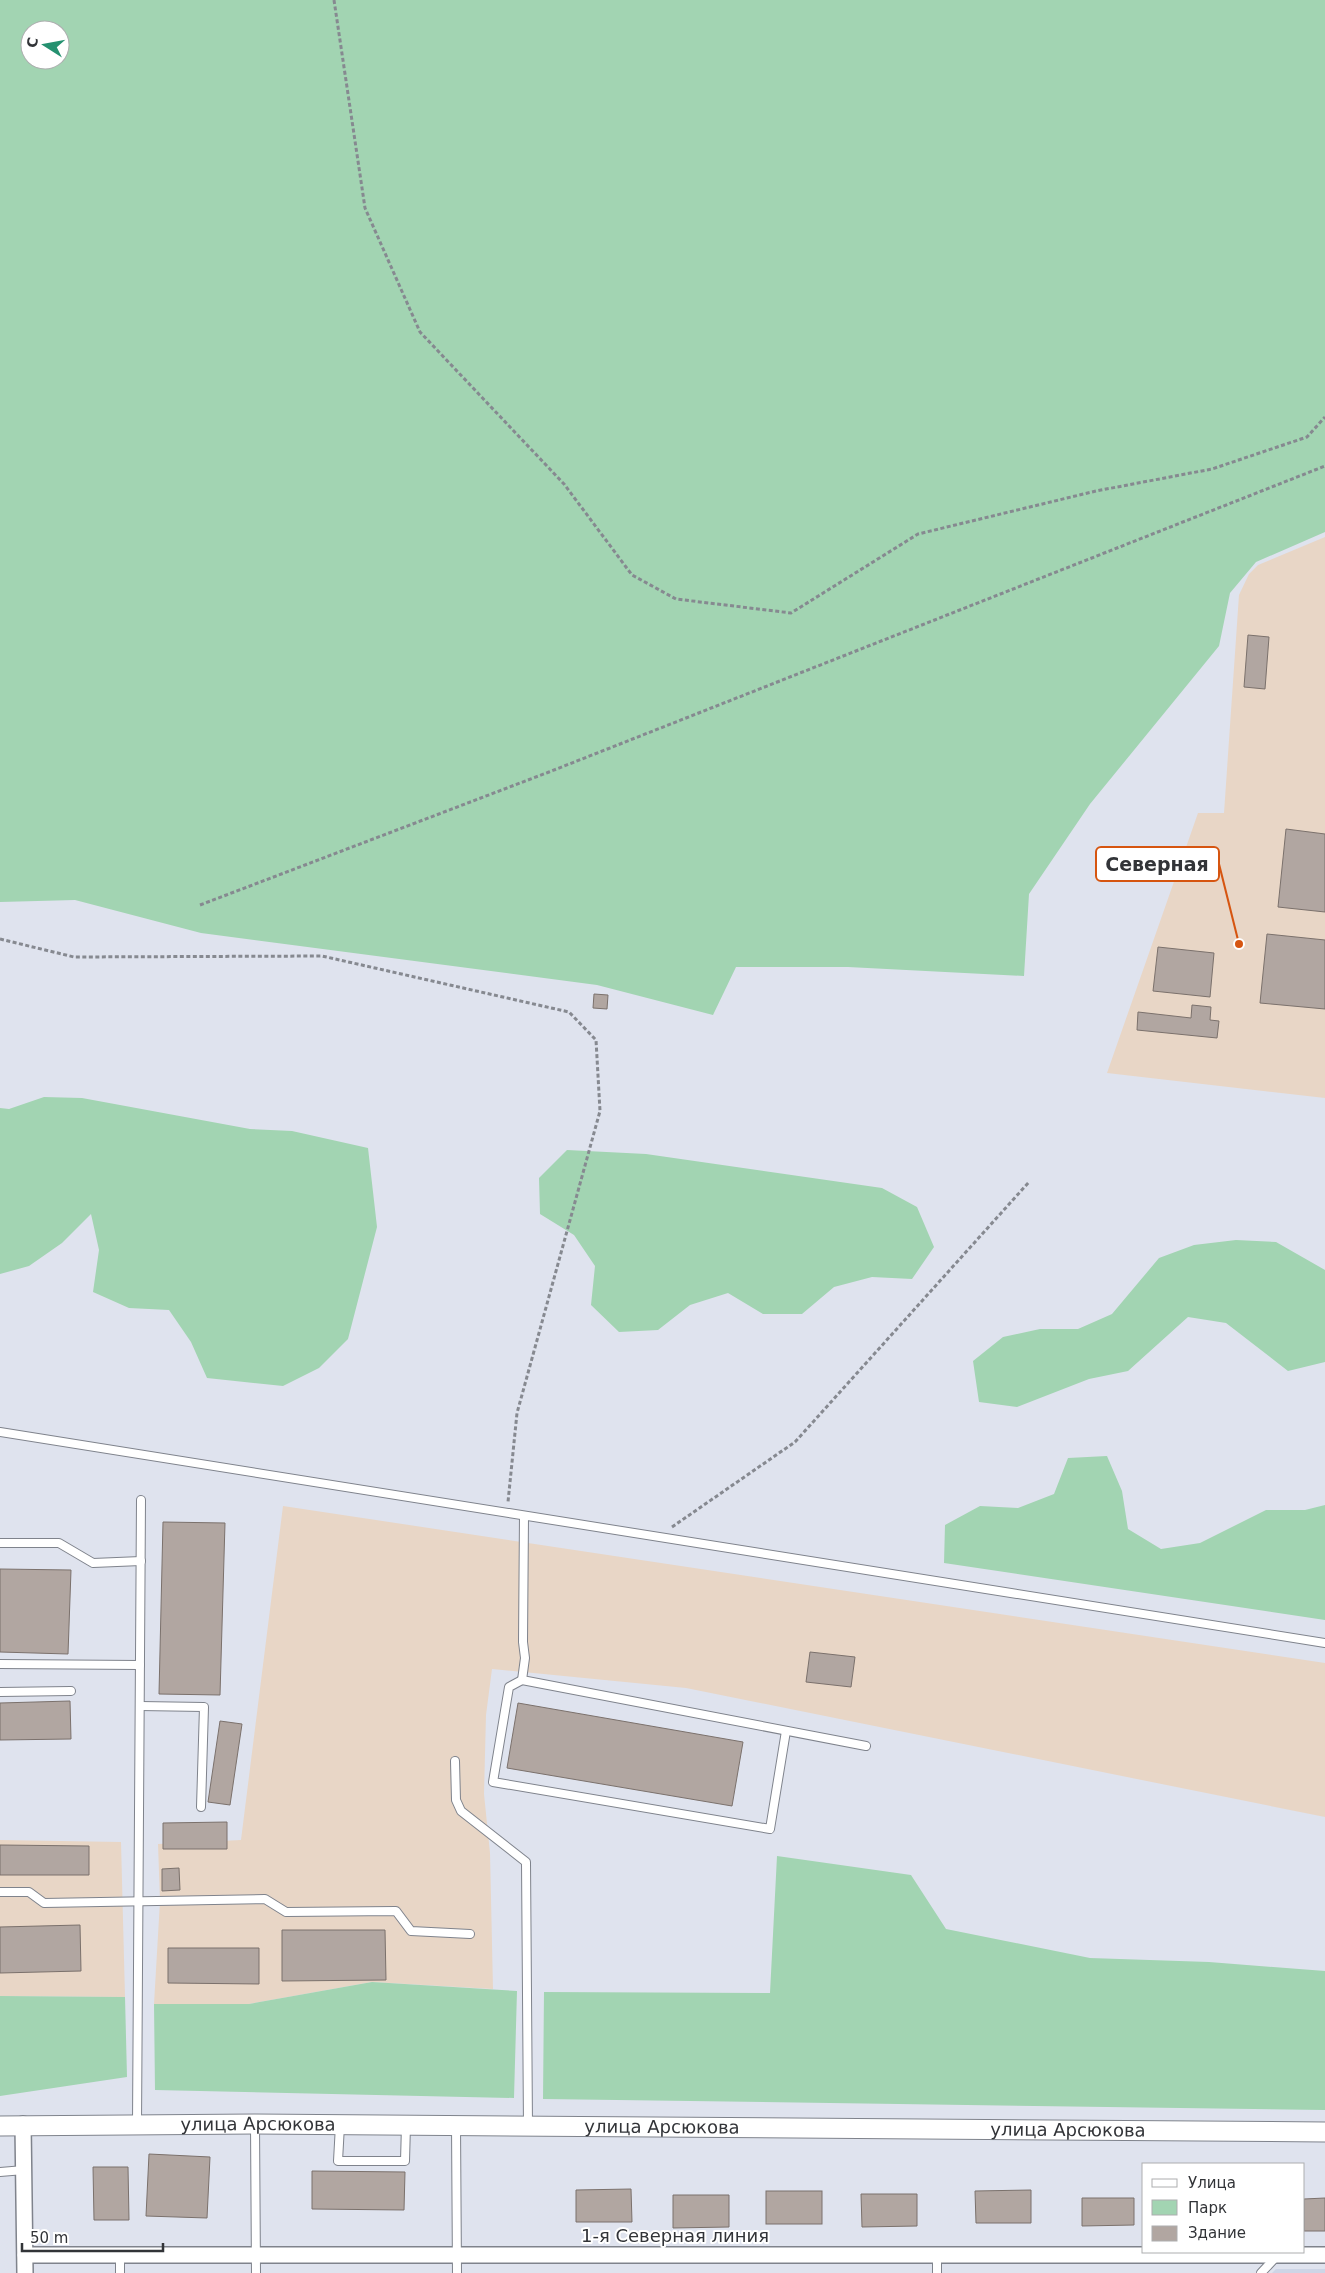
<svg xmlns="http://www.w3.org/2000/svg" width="1325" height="2273" font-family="'DejaVu Sans',sans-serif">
  <rect width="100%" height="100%" fill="#dfe3ee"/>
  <!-- industrial -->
  <g fill="#e8d6c6">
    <polygon points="1325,537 1325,1098 1107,1073 1198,813 1224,813 1239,595 1249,574 1258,565"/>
    <polygon points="283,1506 1325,1663 1325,1817 686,1688 492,1669 486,1715 484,1794 490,1853 493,1989 372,1982 249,2004 154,2004 160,1901 158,1844 241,1840"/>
    <polygon points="0,1840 121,1842 125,1997 0,1996"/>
  </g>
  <!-- built -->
  <polygon fill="#ced5e6" points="1276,2269 1325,2269 1325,2273 1272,2273"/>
  <!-- green -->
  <g fill="#a2d4b2" fill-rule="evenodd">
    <path d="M0,0H1325V532L1256,562L1230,593L1219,646L1090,804L1029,894L1024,976L848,967H736L713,1015L597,985L201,933L75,900L0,902ZM30,30H60V60H30Z"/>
    <polygon points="44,1097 82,1098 250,1129 292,1131 368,1148 377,1227 348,1339 319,1368 283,1386 207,1378 191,1342 169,1310 129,1308 93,1292 99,1250 91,1214 62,1243 29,1266 0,1274 0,1108 9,1109"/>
    <polygon points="567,1150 646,1154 882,1188 917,1207 934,1247 912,1279 872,1277 834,1287 802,1314 763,1314 728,1293 690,1305 658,1330 619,1332 591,1305 595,1266 574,1235 540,1214 539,1178"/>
    <polygon points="1236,1240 1276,1242 1325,1270 1325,1362 1288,1371 1226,1323 1188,1317 1128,1371 1089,1379 1017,1407 979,1402 973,1361 1003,1337 1040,1329 1078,1329 1112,1314 1159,1258 1194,1245"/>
    <polygon points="1107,1456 1122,1491 1128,1529 1161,1549 1200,1543 1266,1510 1305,1510 1325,1505 1325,1620 944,1563 945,1525 980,1506 1018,1508 1054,1494 1068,1458"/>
    <polygon points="777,1856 911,1875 946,1929 1090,1958 1209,1962 1325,1971 1325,2110 543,2099 544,1992 770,1993"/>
    <polygon points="372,1982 517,1991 514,2098 155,2090 154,2004 249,2004"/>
    <polygon points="0,1996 125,1997 127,2077 0,2096"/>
  </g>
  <!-- building -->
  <g fill="#b1a6a1" stroke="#7b716c">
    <polygon points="1248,635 1269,637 1265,689 1244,687"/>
    <polygon points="1286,829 1325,834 1325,912 1278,907"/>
    <polygon points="1267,934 1325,940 1325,1009 1260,1003"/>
    <polygon points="1158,947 1214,953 1210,997 1153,991"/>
    <polygon points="594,994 608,995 607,1009 593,1008"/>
    <polygon points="1192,1005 1211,1007 1210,1020 1219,1021 1217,1038 1137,1030 1138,1012 1191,1018"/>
    <polygon points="163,1522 225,1523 220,1695 159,1694"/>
    <polygon points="0,1569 71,1570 68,1654 0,1652"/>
    <polygon points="810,1652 855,1657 851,1687 806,1682"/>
    <polygon points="70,1701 71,1739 0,1740 0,1703"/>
    <polygon points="518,1703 743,1742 732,1806 507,1768"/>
    <polygon points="220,1721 242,1724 230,1805 208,1802"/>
    <polygon points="227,1822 227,1849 163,1849 163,1823"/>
    <polygon points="0,1845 89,1846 89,1875 0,1875"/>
    <polygon points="179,1868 180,1890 162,1891 162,1869"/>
    <polygon points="80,1925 81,1971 0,1973 0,1927"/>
    <polygon points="282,1930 385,1930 386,1980 282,1981"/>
    <polygon points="168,1948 259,1948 259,1984 168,1983"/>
    <polygon points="149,2154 210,2157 207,2218 146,2216"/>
    <polygon points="93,2167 128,2167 129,2220 94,2220"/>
    <polygon points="312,2171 405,2172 404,2210 312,2209"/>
    <polygon points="631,2189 632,2222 576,2222 576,2190"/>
    <polygon points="1031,2190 1031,2223 976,2223 975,2191"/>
    <rect x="766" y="2191" width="56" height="33"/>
    <polygon points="861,2194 917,2194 917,2226 862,2227"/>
    <polygon points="673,2195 729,2195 729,2227 673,2228"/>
    <polygon points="1082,2198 1134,2198 1134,2225 1082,2226"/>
    <polygon points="1325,2198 1325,2231 1304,2231 1304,2199"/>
  </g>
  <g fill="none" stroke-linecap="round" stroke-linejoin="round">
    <!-- service casing -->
    <g stroke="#7f838c" stroke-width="10">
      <g id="service">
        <polyline points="0,1432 1325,1643"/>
        <polyline points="524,1516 523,1642 525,1658 522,1680 866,1746"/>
        <polyline points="0,1543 59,1543 93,1563 141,1561"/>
        <polyline points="0,1664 140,1665"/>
        <polyline points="522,1680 509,1687 493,1782 770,1829 786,1731"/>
        <polyline points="0,1692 71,1691"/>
        <polyline points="140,1706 204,1707 201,1807"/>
        <polyline points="455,1761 456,1800 461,1811 526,1862 528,2126"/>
        <polyline points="0,1892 29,1892 44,1903 265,1899 286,1912 396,1911 411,1931 470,1934"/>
        <polyline points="137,2124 141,1500"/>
        <polyline points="255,2124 256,2273"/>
        <polyline points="340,2125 338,2161 405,2161 406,2125"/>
        <polyline points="456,2125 457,2273"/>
        <polyline points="0,2172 24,2170"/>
        <polyline points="120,2255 120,2273"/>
        <polyline points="937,2255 937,2273"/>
        <polyline points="1261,2273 1277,2256"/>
      </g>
    </g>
    <!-- minor casing -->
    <g stroke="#7f838c" stroke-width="18">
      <g id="minor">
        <polyline points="23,2124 25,2273"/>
        <polyline points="25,2255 1325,2255"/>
      </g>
    </g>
    <!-- tertiary casing -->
    <g stroke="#7f838c" stroke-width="21">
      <g id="tertiary">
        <path id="s1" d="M0,2126L255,2124L1325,2132"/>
      </g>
    </g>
    <!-- path -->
    <g stroke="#868990" stroke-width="3" stroke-dasharray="4 2.5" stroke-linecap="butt">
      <polyline points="334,0 365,208 420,332 564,484 632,575 676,599 791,613 918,534 1096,491 1212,469 1307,437 1325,417"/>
      <polyline points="200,905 549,772 1325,466"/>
      <polyline points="0,939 74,957 322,956 569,1012 596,1040 600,1111 517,1413 508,1502"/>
      <polyline points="672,1527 795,1442 1029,1182"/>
    </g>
    <!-- service -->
    <use href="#service" stroke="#fff" stroke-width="8"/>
    <!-- minor -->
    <use href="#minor" stroke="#fff" stroke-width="15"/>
    <!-- tertiary -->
    <use href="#tertiary" stroke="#fff" stroke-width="19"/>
  </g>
  <g text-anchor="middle" stroke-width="4" stroke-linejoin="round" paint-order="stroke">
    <!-- street labels -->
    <g font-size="18" fill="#323438" stroke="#fff">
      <text dy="6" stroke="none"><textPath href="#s1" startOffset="258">улица Арсюкова</textPath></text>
      <text dy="6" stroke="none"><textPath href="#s1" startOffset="662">улица Арсюкова</textPath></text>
      <text dy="6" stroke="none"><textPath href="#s1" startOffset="1068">улица Арсюкова</textPath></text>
      <text x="675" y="2242">1-я Северная линия</text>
    </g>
  </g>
  <!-- callouts -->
  <path fill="none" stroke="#d65510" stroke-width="2" d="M1239 944L1219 864"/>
  <circle fill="#d65510" stroke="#fff" stroke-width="2" cx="1239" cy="944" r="5"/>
  <rect fill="#fff" stroke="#d65510" stroke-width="2" x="1096" y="847" width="123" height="34" rx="5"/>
  <g font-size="19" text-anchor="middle" font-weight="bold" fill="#323438">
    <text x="1157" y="871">Северная</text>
  </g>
  <!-- legend -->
  <rect x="1142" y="2163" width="162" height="90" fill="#ffffff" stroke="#adaeaf"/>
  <rect x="1152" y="2179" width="25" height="8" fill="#ffffff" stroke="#adaeaf"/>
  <text x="1188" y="2188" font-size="15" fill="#323438">Улица</text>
  <rect x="1152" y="2200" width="25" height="15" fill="#a2d4b2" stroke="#adaeaf"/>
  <text x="1188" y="2213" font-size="15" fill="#323438">Парк</text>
  <rect x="1152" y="2226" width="25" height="15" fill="#b1a6a1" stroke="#adaeaf"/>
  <text x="1188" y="2238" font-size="15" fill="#323438">Здание</text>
  <!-- north arrow -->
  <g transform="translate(45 45) rotate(281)"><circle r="24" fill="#ffffff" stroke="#adaeaf"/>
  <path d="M0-4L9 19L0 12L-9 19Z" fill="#259170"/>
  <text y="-8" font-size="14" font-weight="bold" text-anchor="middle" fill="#323438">С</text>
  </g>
  <!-- scale -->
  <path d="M22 2243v8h141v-8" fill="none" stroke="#323438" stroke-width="2.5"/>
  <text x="30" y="2243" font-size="15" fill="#323438" stroke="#ffffff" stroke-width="4" paint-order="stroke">50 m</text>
</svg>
